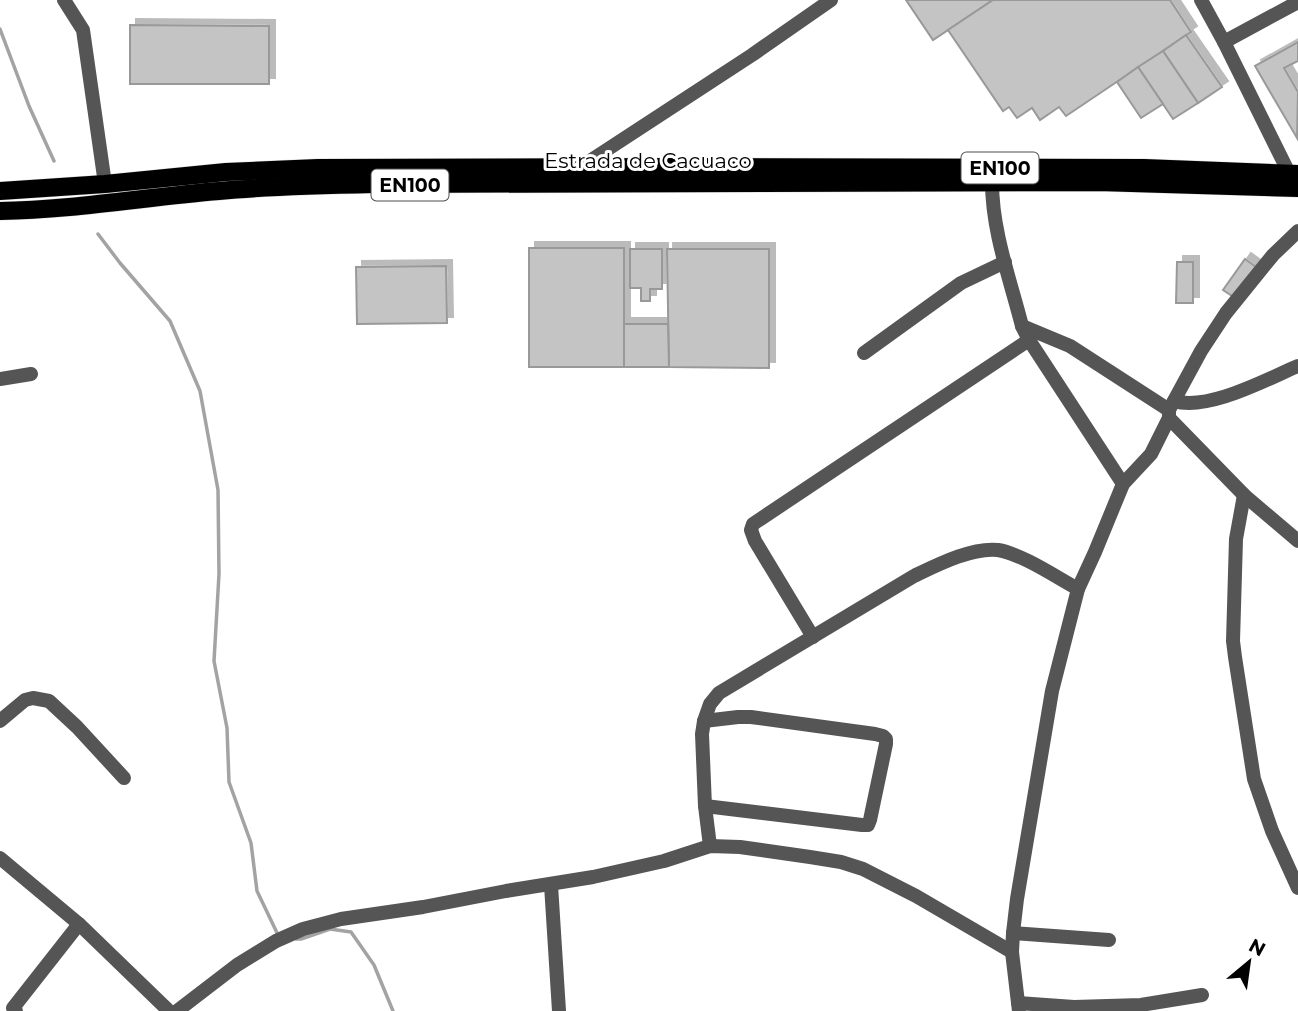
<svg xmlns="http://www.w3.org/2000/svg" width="1298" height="1011" font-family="Montserrat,sans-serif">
  <defs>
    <filter id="shadow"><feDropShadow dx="6" dy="-6" stdDeviation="0" flood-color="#0004"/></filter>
  </defs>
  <rect width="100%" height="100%" fill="#fff"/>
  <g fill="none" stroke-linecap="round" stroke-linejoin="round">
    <!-- stream -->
    <g stroke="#a3a3a3" stroke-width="3.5">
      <polyline points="0,29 29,106 54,161"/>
      <polyline points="98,234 120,263 170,321 200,391 218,490 219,574 214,661 227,728 229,782 251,843 257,891 279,937"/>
      <polyline points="296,939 301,939 330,929 351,932 374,965 393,1011"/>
    </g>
  </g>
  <!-- building -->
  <g fill="#c4c4c4" stroke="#999" stroke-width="2" filter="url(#shadow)">
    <polygon points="906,0 993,0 933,40"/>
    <polygon points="993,0 1170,0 1191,32 1066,116 1059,107 1040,120 1032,108 1017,118 1009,107 1003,111 948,30"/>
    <polygon points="130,25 269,26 269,84 130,84"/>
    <polygon points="1186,35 1222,87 1198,103 1163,51"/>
    <polygon points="1298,42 1298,61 1284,68 1298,92 1297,138 1255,66"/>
    <polygon points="1163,51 1198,103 1173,119 1138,67"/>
    <polygon points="1138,67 1163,104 1141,118 1117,82"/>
    <rect x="529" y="248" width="95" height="119"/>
    <polygon points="630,249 662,249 662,289 650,289 650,301 641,301 641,288 630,288"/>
    <polygon points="667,249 769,249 769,368 669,367"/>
    <polygon points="1245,259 1263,272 1241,302 1223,290"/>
    <polygon points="1177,262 1193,262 1193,303 1176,303"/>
    <polygon points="446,266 447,323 357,324 356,267"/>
    <polygon points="624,324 668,324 669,367 624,367"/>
  </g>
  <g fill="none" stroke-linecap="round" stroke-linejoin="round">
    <!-- primary casing -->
    <g stroke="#dbdbdb" stroke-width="19">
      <g id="primary">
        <polyline points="0,191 105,184 226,172 318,168 677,167 1144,168 1298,174"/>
        <path d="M0,211C73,210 146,197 219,191C270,186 322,185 374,184L1098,182L1298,188"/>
      </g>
    </g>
    <!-- minor -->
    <g stroke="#555" stroke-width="14">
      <polyline points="64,0 83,30 105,184"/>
      <polyline points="1201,0 1224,42 1289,173"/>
      <polyline points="1224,42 1298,2"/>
      <path d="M992,182C992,231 1010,279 1022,326L1029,340L1123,484"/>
      <polyline points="1022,326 1070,346 1169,410"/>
      <polyline points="864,353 961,283 1005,262"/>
      <polyline points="0,379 31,374"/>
      <path d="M1174,401C1209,411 1265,380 1298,366"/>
      <polyline points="1169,418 1244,495 1298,541"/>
      <polyline points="1244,495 1236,539 1233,641 1235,657 1254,779 1272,831 1298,888"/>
      <polyline points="813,637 755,541 751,530 753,524 1029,340"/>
      <polyline points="0,721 25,700 33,698 49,701 77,727 124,778"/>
      <polyline points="704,721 738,717 751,717 875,734 883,736 886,739 886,744 870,820 868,825 862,825 705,806"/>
      <path d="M710,846L705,806L702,734L704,721L710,704L719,693L914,576C937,565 972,547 998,550C1022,554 1056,577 1078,589"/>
      <polyline points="551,885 559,1011"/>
      <polyline points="1013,933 1109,940"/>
      <polyline points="1018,1003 1074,1007 1141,1005 1202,995"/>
      <polyline points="16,1011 13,1008 79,924"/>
      <polyline points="177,1011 237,965 276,941 303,929 341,919 423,907 506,891 593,877 664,861 710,846 740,847 810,857 841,862 863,869 916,896 1012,952"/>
      <polyline points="1019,1011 1012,952 1013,933 1017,899 1052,691 1078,589 1095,552 1123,484 1151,454 1169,418 1169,410 1201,351 1226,313 1273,255 1298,231"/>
    </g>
    <!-- tertiary -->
    <g stroke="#555" stroke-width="14">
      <polyline points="579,168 752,55 831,0"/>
      <polyline points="0,858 79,924 169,1011"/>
    </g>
    <!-- primary -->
    <use href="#primary" stroke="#000" stroke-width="18"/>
  </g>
  <g text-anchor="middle" stroke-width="6" stroke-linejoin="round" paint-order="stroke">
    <!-- shield labels -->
    <g fill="#fff" stroke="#4c4c4c" stroke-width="2">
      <rect x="961.5" y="152.5" width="77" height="31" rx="5"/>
      <rect x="371.5" y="169.5" width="77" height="31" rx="5"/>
    </g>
    <g font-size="19" font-weight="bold" fill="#000">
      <text x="1000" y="175">EN100</text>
      <text x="410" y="192">EN100</text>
    </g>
    <!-- street labels -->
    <g font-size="21" fill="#000" stroke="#fff">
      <text x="648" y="168">Estrada de Cacuaco</text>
    </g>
  </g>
  <!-- north arrow -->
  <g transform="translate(1249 962) rotate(29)" stroke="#ffffff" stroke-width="5" paint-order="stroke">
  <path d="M0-5L12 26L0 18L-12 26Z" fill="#000000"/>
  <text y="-10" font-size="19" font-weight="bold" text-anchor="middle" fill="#000000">N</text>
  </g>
</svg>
